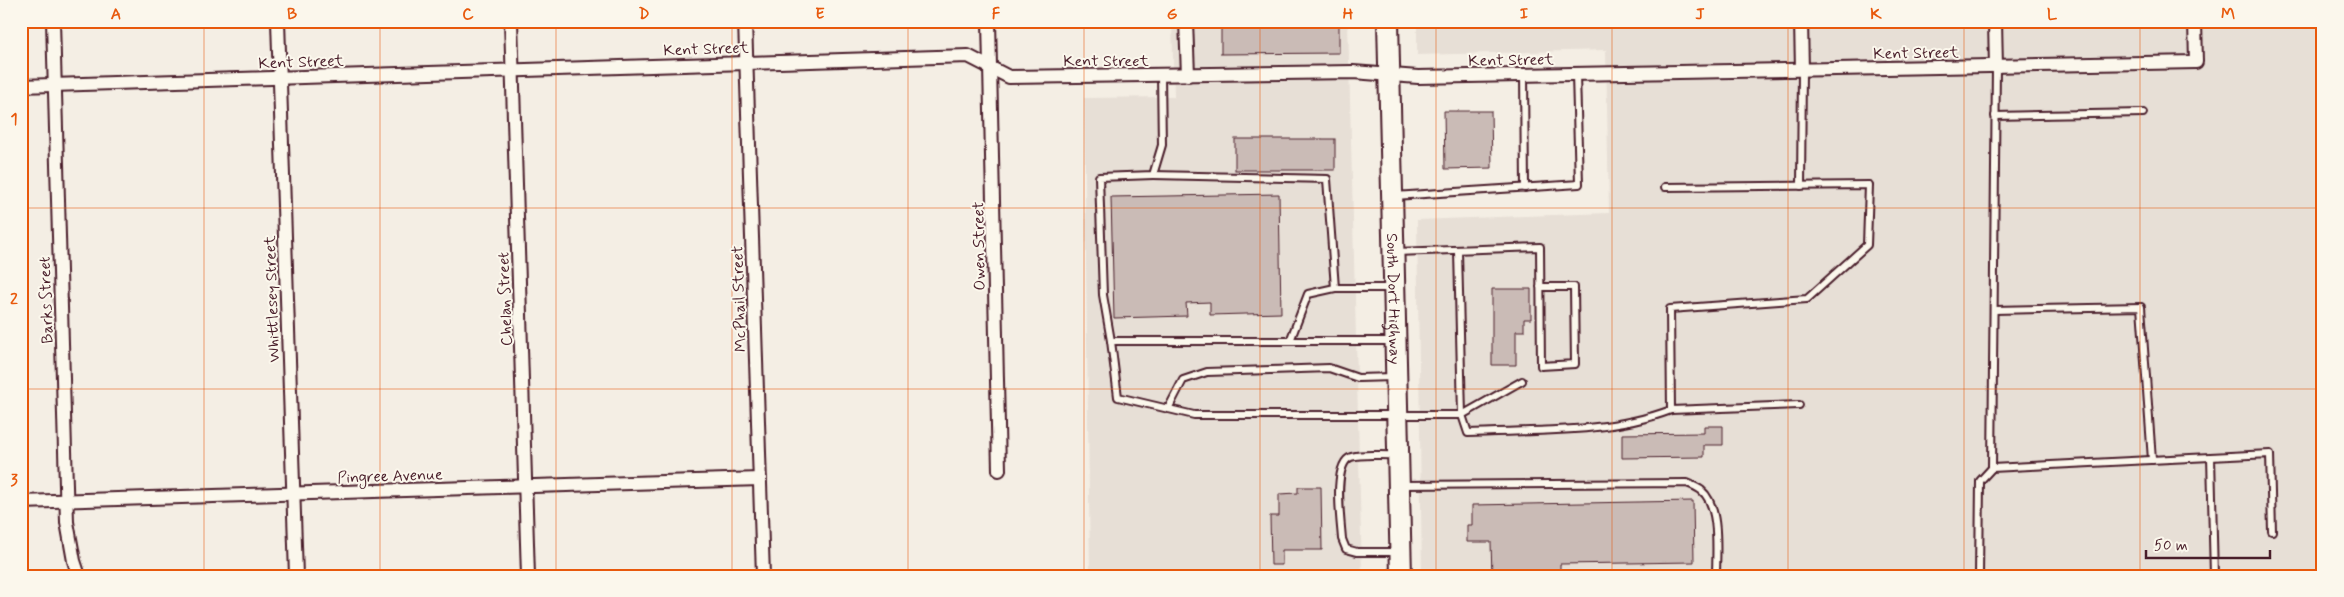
<svg xmlns="http://www.w3.org/2000/svg" width="2344" height="597" font-family="Mynerve,sans-serif">
  <rect width="100%" height="100%" fill="#f4eee4"/>
  <filter id="ink" filterUnits="userSpaceOnUse"><feTurbulence type="fractalNoise" baseFrequency=".02" numOctaves="2"/><feDisplacementMap in="SourceGraphic" scale="10" xChannelSelector="R" yChannelSelector="G"/><feConvolveMatrix kernelMatrix="1 2 1 2 8 2 1 2 1" color-interpolation-filters="sRGB"/></filter>
  <g filter="url(#ink)">
    <!-- built -->
    <g fill="#e7dfd6">
      <polygon points="1172,21 1348,21 1362,576 1090,576 1084,98 1174,97"/>
      <polygon points="1417,21 2323,21 2323,576 1422,576 1417,220 1609,213 1606,50 1417,55"/>
    </g>
    <!-- building -->
    <g fill="#cabbb6" stroke="#4a1f2b">
      <polygon points="1221,21 1339,22 1339,53 1221,54"/>
      <rect x="1498" y="21" width="18" height="4"/>
      <polygon points="1444,111 1491,111 1492,168 1445,169"/>
      <rect x="1235" y="139" width="100" height="31"/>
      <polygon points="1279,194 1281,313 1210,315 1210,302 1186,303 1187,316 1114,318 1111,197"/>
      <polygon points="1492,289 1531,289 1531,319 1524,319 1524,331 1516,331 1516,365 1492,365"/>
      <polygon points="1704,426 1723,426 1723,445 1704,445 1704,457 1622,458 1622,434 1704,433"/>
      <polygon points="1298,487 1321,487 1322,550 1282,550 1282,565 1271,565 1270,516 1279,516 1279,494 1298,493"/>
      <polygon points="1693,501 1694,562 1560,564 1560,576 1492,576 1491,542 1467,542 1467,525 1472,525 1472,505"/>
    </g>
    <g fill="none" stroke-linecap="round" stroke-linejoin="round">
      <!-- lane casing -->
      <g stroke="#4a1f2b" stroke-width="10">
        <g id="lane">
          <polyline points="1996,67 1992,468 2270,454 2272,531"/>
          <polyline points="1524,74 1525,188"/>
          <polyline points="1161,75 1162,145 1153,175 1099,177 1103,295 1111,341 1392,341"/>
          <polyline points="1995,116 2143,113"/>
          <polyline points="1153,175 1327,179 1335,288 1391,288"/>
          <polyline points="1801,186 1802,70"/>
          <polyline points="1394,196 1579,184 1576,74"/>
          <path d="M1458,251L1462,415L1468,433C1535,430 1608,434 1671,410L1670,309L1807,299L1867,245L1869,185L1665,187"/>
          <polyline points="1395,252 1540,247 1541,366 1575,364 1574,287 1540,287"/>
          <polyline points="1994,310 2141,307 2152,460"/>
          <polyline points="1111,341 1118,397 1194,415 1462,415 1522,381"/>
          <polyline points="1290,341 1308,294 1335,288"/>
          <polyline points="1168,409 1183,380 1207,372 1329,368 1358,378 1393,377"/>
          <polyline points="1671,410 1799,405"/>
          <path d="M1395,455C1382,456 1364,453 1351,457C1332,464 1341,522 1342,539L1346,549L1357,552H1397"/>
          <polyline points="2211,457 2214,576"/>
          <path d="M1401,485L1687,483C1692,485 1697,487 1701,490C1721,506 1716,553 1716,576"/>
          <polyline points="1979,576 1980,481 1992,468"/>
        </g>
      </g>
      <!-- street casing -->
      <g stroke="#4a1f2b" stroke-width="16">
        <g id="street">
          <polyline points="53,21 67,522 74,561 79,576"/>
          <polyline points="278,21 296,576"/>
          <polyline points="511,21 528,576"/>
          <polyline points="745,21 763,576"/>
          <polyline points="989,21 999,470"/>
          <polyline points="1186,21 1188,75"/>
          <polyline points="1801,21 1802,70"/>
          <polyline points="1995,21 1996,67"/>
          <polyline points="21,86 968,56 1009,77 1353,72 1418,77 2196,62 2195,21"/>
          <polyline points="21,502 760,479"/>
        </g>
      </g>
      <!-- primary casing -->
      <g stroke="#4a1f2b" stroke-width="24">
        <g id="primary">
          <path id="s1" d="M1388,21L1401,576"/>
        </g>
      </g>
      <!-- lane -->
      <use href="#lane" stroke="#fbf7ec" stroke-width="6"/>
      <!-- street -->
      <use href="#street" stroke="#fbf7ec" stroke-width="12"/>
      <!-- primary -->
      <use href="#primary" stroke="#fbf7ec" stroke-width="20"/>
    </g>
  </g>
  <!-- grid -->
  <path fill="none" stroke="#e8590c" stroke-width="1" stroke-opacity="0.55" d="M204,21V576M380,21V576M556,21V576M732,21V576M908,21V576M1084,21V576M1260,21V576M1436,21V576M1612,21V576M1788,21V576M1964,21V576M2140,21V576M21,208H2323M21,389H2323"/>
  <g text-anchor="middle" stroke-width="4" stroke-linejoin="round" paint-order="stroke">
    <!-- street labels -->
    <g font-size="16" fill="#4a1f2b" stroke="#fbf7ec">
      <text transform="translate(706 48) rotate(-2)" y="6">Kent Street</text>
      <text transform="translate(1916 52) rotate(-1)" y="6">Kent Street</text>
      <text transform="translate(1511 59) rotate(-1)" y="6">Kent Street</text>
      <text x="1106" y="66">Kent Street</text>
      <text transform="translate(301 61) rotate(-2)" y="6">Kent Street</text>
      <text transform="translate(978 246) rotate(-91)" y="6">Owen Street</text>
      <text transform="translate(271 299) rotate(-92)" y="6">Whittlesey Street</text>
      <text transform="translate(504 299) rotate(-92)" y="6">Chelan Street</text>
      <text transform="translate(738 299) rotate(-92)" y="6">McPhail Street</text>
      <text dy="6" stroke="none"><textPath href="#s1" startOffset="278">South Dort Highway</textPath></text>
      <text transform="translate(45 300) rotate(-92)" y="6">Barks Street</text>
      <text transform="translate(390 475) rotate(-2)" y="6">Pingree Avenue</text>
    </g>
  </g>
  <!-- margin -->
  <rect width="2344" height="597" fill="none" stroke="#fbf7ec" stroke-width="55"/>
  <!-- scale -->
  <path d="M2146 550v8h124v-8" fill="none" stroke="#4a1f2b" stroke-width="2.5"/>
  <text x="2154" y="550" font-size="15" fill="#4a1f2b" stroke="#fbf7ec" stroke-width="4" paint-order="stroke">50 m</text>
  <rect x="28" y="28" width="2288" height="542" fill="none" stroke="#e8590c" stroke-width="2"/>
  <g font-size="16" text-anchor="middle" font-weight="bold" fill="#e8590c">
    <text x="116" y="19">A</text>
    <text x="292" y="19">B</text>
    <text x="468" y="19">C</text>
    <text x="644" y="19">D</text>
    <text x="820" y="19">E</text>
    <text x="996" y="19">F</text>
    <text x="1172" y="19">G</text>
    <text x="1348" y="19">H</text>
    <text x="1524" y="19">I</text>
    <text x="1700" y="19">J</text>
    <text x="1876" y="19">K</text>
    <text x="2052" y="19">L</text>
    <text x="2228" y="19">M</text>
    <text x="14" y="124">1</text>
    <text x="14" y="304">2</text>
    <text x="14" y="485">3</text>
  </g>
</svg>
